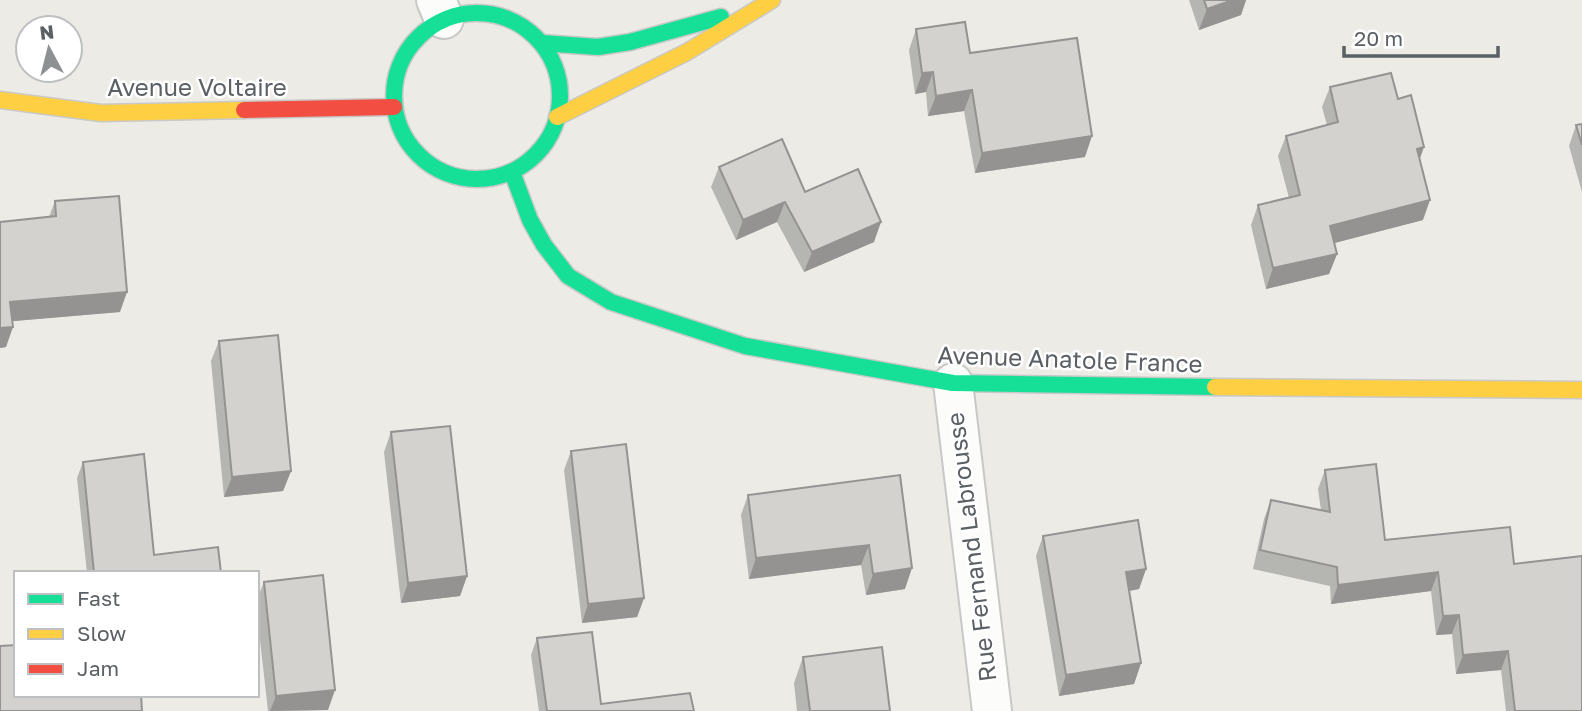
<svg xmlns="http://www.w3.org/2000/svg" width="1582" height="711" font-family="'Golos Text',sans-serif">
  <rect width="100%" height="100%" fill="#ecebe6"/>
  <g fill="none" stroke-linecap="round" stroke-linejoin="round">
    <!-- street casing -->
    <g stroke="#c8c8c7" stroke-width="42">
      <g id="street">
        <polyline points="436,0 444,19"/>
        <polyline points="953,383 992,711"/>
      </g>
    </g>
    <!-- fast casing -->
    <g stroke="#c8c9c8" stroke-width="19">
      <g id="fast">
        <circle cx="477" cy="96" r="83"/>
        <polyline points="542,43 598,47 630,42 721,17"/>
        <polyline points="512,172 530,220 544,245 568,276 611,302 745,346 953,383 1215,387"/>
      </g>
    </g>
    <!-- slow casing -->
    <g stroke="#c8c9c8" stroke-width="19">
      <g id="slow">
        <polyline points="0,100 101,113 244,110"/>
        <polyline points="557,117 687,52 772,0"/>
        <polyline points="1215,387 1582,390"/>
      </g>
    </g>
    <!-- jam casing -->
    <g stroke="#c8c9c8" stroke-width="19">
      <polyline id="jam" points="244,110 394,107"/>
    </g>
    <!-- street -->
    <use href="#street" stroke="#fcfcfb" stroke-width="38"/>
    <!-- fast -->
    <use href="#fast" stroke="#16e098" stroke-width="16"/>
    <!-- slow -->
    <use href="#slow" stroke="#ffcf43" stroke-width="16"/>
    <!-- jam -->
    <use href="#jam" stroke="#f24e42" stroke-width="16"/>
  </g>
  <!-- wall -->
  <g fill="#b5b5b2">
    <polygon points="1189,0 1246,0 1241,15 1199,30"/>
    <polygon points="916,29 970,53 1085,157 975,173 964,111 928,116 926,92 915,94 909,50"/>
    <polygon points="1330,87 1398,99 1420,159 1423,220 1334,243 1337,254 1329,274 1266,289 1251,225 1258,205 1289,198 1278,156 1286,136 1327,125 1322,107"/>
    <polygon points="1582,124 1582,192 1569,146 1576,125"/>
    <polygon points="719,167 805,192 874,242 804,272 777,222 736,240 711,187"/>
    <polygon points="55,201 120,312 12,321 6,347 0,348 0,222 49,217"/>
    <polygon points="219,341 291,471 283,491 224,497 211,361"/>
    <polygon points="391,432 467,576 460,596 401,603 384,452"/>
    <polygon points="571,451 644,598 637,617 582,623 564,470"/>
    <polygon points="83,462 154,555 221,573 87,573 77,478"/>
    <polygon points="1325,470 1385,540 1514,564 1582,711 1506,711 1501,670 1456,674 1452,634 1436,635 1431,591 1331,604 1330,586 1253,569 1264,519 1271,500 1321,510 1318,489"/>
    <polygon points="900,475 905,589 866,595 861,565 749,579 741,515 748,495"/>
    <polygon points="1043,536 1146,569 1139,589 1129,591 1141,663 1134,684 1059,696 1036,556"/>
    <polygon points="264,582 328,710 268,711 257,613 257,599"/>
    <polygon points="537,638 601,704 694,711 539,711 531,655"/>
    <polygon points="803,657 890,711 797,711 794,683"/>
  </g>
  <!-- shaded-wall -->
  <g fill="#949391">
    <polygon points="1233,0 1246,0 1241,15 1199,30 1207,9"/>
    <polygon points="933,72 926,92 915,94 922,73"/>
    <polygon points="972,90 964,111 928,116 936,96"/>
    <polygon points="1092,136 1085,157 975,173 982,153"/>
    <polygon points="1424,147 1417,167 1417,149"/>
    <polygon points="1430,200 1423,220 1323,246 1330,226"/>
    <polygon points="785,202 777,222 736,240 743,220"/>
    <polygon points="881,222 874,242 804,272 812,252"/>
    <polygon points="1337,254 1329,274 1266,289 1273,268"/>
    <polygon points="127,292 120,312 3,322 10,302"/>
    <polygon points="13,327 6,347 0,348 0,328"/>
    <polygon points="291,471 283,491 224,497 232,477"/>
    <polygon points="869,545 861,565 749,579 756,558"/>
    <polygon points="912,568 905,589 866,595 873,574"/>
    <polygon points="1146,569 1139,589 1118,593 1126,572"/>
    <polygon points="1438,572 1431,591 1331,604 1338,585"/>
    <polygon points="467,576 460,596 401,603 408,583"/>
    <polygon points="644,598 637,617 582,623 588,604"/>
    <polygon points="1459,615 1452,634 1436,635 1443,616"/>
    <polygon points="1508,651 1501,670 1456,674 1463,655"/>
    <polygon points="1141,663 1134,684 1059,696 1066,675"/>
    <polygon points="335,690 328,710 270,711 276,696"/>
  </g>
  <!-- building -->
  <g fill="#d3d2cf" stroke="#949391" stroke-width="2">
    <polygon points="1204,0 1233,0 1207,9"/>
    <polygon points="965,22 970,53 1077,38 1092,136 982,153 972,90 936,96 933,72 922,73 916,29"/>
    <polygon points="1391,73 1398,99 1411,95 1424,147 1417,149 1430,200 1330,226 1337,254 1273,268 1258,205 1300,195 1286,136 1338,122 1330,87"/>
    <polygon points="1582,124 1582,145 1576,125"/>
    <polygon points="782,139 805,192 858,169 881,222 812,252 785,202 743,220 719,167"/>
    <polygon points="119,196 127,292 10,302 13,327 0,328 0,222 56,216 55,201"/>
    <polygon points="278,335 291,471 232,477 219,341"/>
    <polygon points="450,426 467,576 408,583 391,432"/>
    <polygon points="626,444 644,598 588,604 571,451"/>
    <polygon points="144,454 154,555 218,547 221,573 94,573 83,462"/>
    <polygon points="1376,464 1385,540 1510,527 1514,564 1582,556 1582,711 1515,711 1508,651 1463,655 1459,615 1443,616 1438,572 1338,585 1337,567 1260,550 1271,500 1330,512 1325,470"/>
    <polygon points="900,475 912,568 873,574 869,545 756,558 748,495"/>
    <polygon points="1138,520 1146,569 1126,572 1141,663 1066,675 1043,536"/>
    <polygon points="323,575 335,690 276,696 264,582"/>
    <polygon points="592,632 601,704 690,693 694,711 547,711 537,638"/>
    <polygon points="16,645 16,695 141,695 142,711 0,711 0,646"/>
    <polygon points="882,647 890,711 810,711 803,657"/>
  </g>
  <g text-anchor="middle" stroke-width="5" stroke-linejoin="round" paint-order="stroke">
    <!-- street labels -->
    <g font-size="24" fill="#5b6065" stroke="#fff">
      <text x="197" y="96">Avenue Voltaire</text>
      <text transform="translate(1070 360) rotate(2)" y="8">Avenue Anatole France</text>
      <text transform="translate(972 547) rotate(-97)" y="8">Rue Fernand Labrousse</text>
    </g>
  </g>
  <!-- legend -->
  <rect x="14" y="571" width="245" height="126" fill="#ffffff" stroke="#bdbfc1" stroke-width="2"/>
  <rect x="28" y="594" width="35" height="10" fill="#16e098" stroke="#bdbfc1" stroke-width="2"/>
  <text x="77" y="606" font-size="21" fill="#5b6065">Fast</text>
  <rect x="28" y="629" width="35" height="10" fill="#ffcf43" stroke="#bdbfc1" stroke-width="2"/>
  <text x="77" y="641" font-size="21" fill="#5b6065">Slow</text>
  <rect x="28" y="664" width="35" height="10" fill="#f24e42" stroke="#bdbfc1" stroke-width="2"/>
  <text x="77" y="676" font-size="21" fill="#5b6065">Jam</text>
  <!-- north arrow -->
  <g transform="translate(49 49) rotate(353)"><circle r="33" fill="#ffffff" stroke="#bdbfc1" stroke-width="2"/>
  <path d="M0-5L12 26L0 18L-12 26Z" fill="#8e9192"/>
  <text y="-10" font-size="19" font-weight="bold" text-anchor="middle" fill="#5b6065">N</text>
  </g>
  <!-- scale -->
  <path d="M1344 46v10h154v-10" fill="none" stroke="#5b6065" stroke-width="3.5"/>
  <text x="1354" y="46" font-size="21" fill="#5b6065" stroke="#ffffff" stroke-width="5" paint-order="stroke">20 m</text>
</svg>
